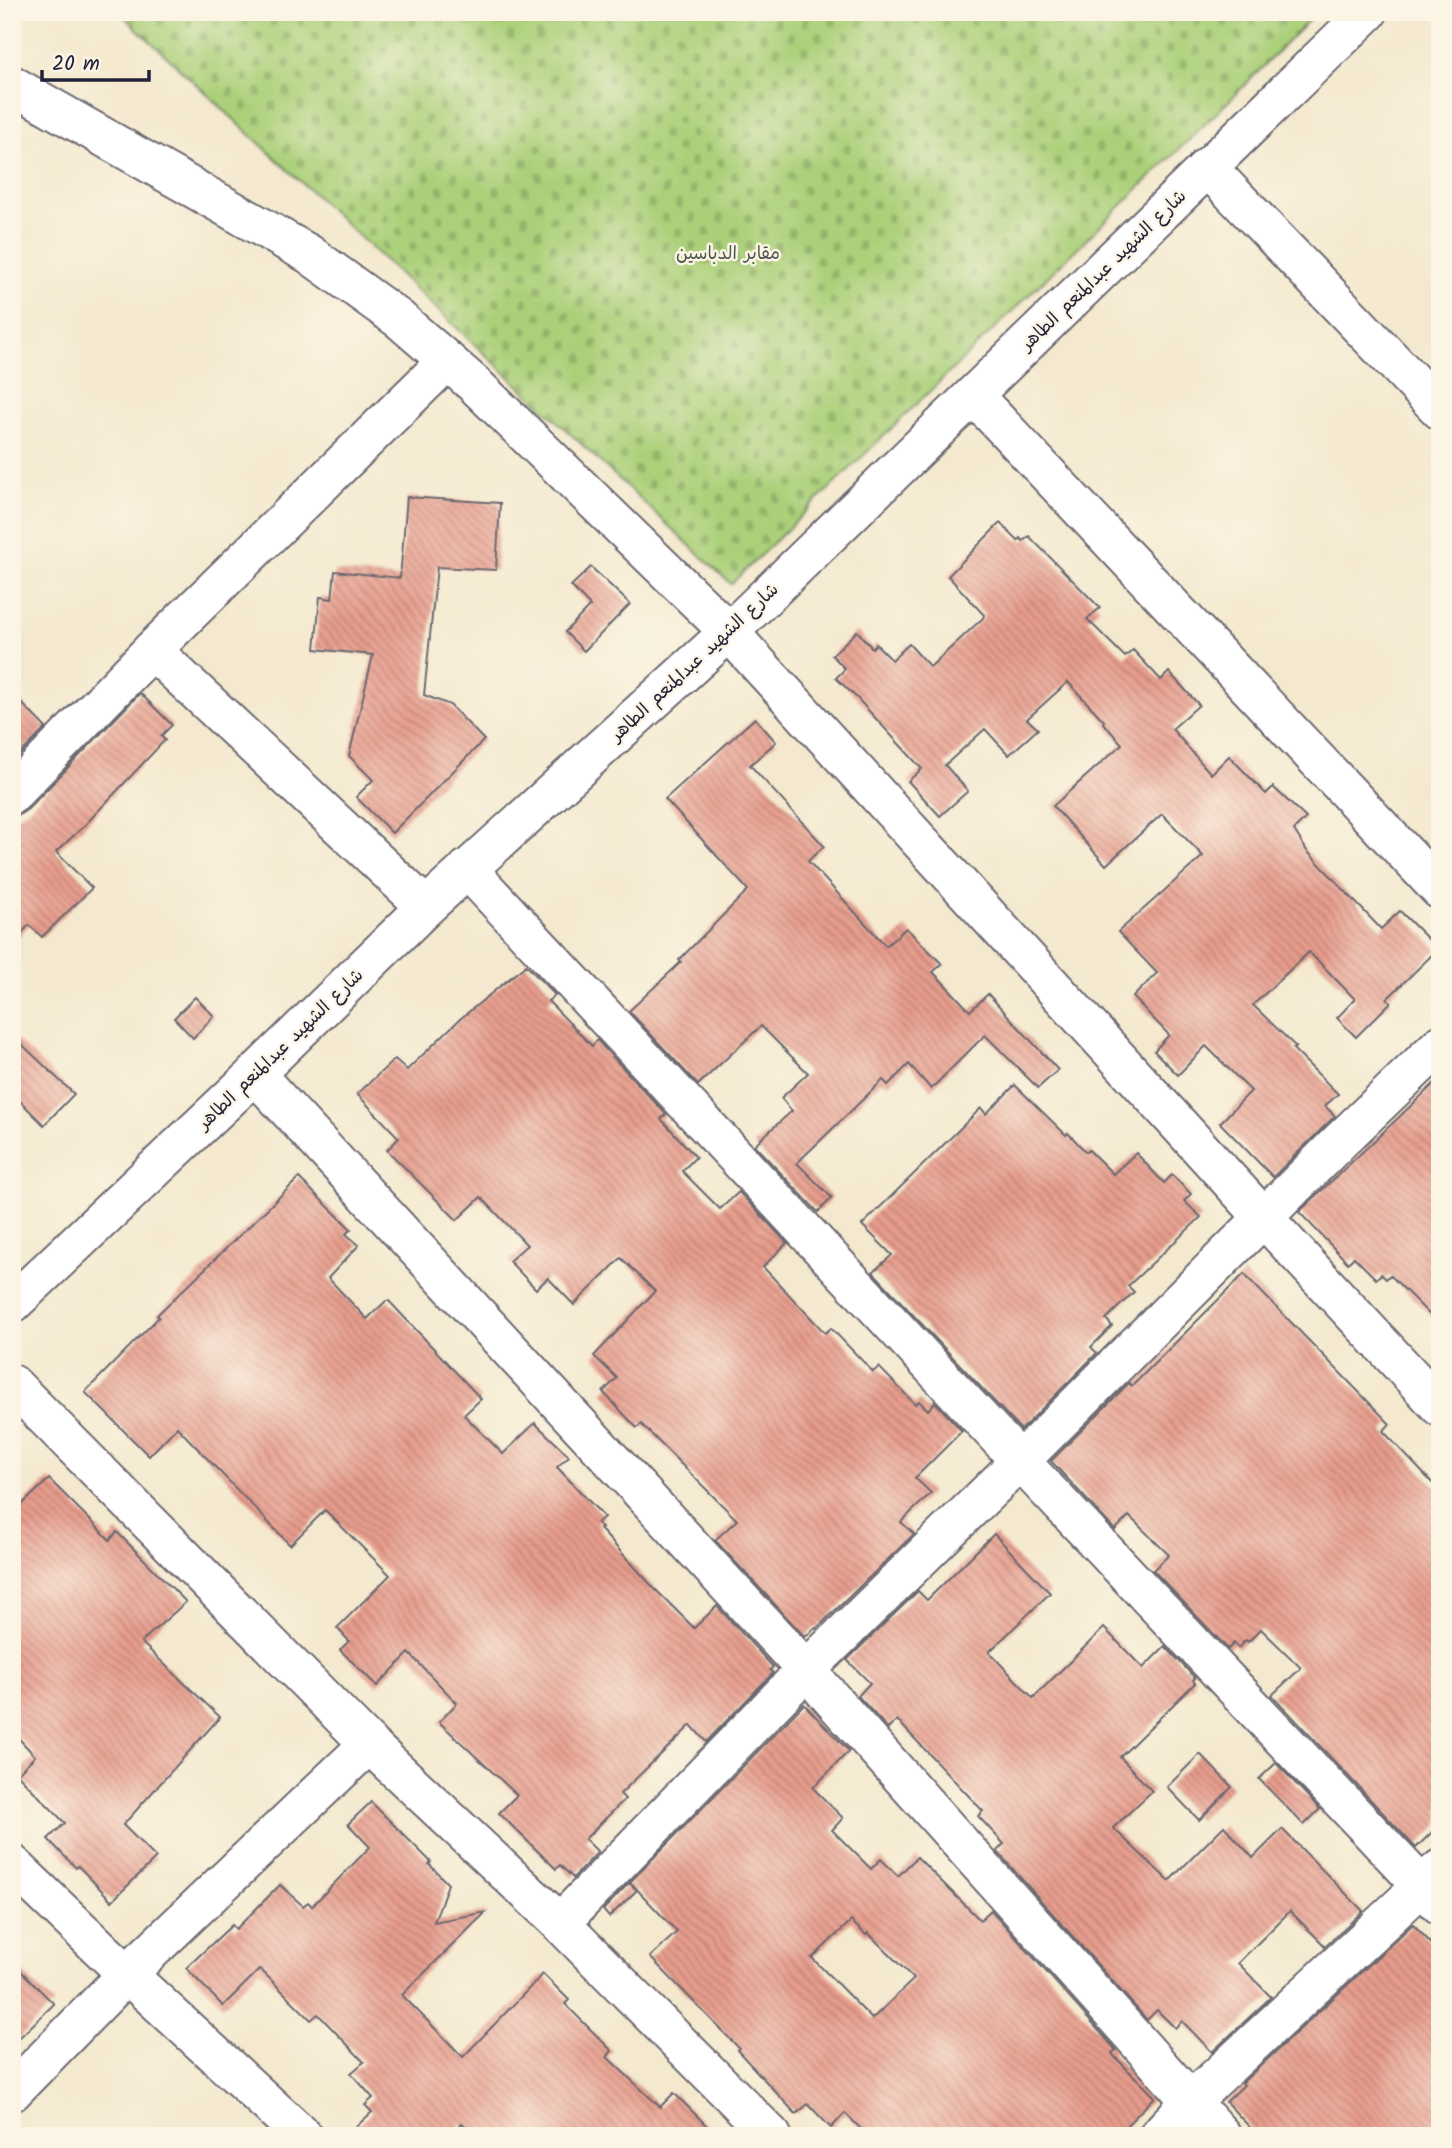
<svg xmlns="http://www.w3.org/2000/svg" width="1452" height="2148" font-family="Kalam,'Playpen Sans Arabic',sans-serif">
  <defs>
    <pattern id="cemetery-stones" width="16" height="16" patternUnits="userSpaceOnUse" patternTransform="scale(1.75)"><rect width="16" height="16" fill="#abd079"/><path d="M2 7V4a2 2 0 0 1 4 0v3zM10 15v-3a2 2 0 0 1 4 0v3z" fill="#93b26a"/></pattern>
    <pattern id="building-back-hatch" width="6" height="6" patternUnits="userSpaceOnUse" patternTransform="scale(1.75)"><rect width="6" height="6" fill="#e79c8c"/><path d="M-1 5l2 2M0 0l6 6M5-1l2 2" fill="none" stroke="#bb7f74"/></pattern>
  </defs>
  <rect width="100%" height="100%" fill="#fcf5e5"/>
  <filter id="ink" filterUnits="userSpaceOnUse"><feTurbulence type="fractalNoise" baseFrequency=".0143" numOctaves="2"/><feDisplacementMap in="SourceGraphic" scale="14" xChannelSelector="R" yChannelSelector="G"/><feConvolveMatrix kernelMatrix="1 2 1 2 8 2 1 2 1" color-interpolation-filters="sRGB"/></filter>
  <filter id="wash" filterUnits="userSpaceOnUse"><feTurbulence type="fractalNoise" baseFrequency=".00686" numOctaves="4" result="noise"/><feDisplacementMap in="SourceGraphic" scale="28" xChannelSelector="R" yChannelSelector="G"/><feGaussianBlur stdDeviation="1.57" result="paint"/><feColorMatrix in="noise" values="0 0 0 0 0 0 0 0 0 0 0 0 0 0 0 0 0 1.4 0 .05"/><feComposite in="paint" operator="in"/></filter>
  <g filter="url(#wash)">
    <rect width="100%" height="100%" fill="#f4e9cf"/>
    <!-- cemetery -->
    <polygon fill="url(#cemetery-stones)" stroke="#66795a" stroke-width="2" points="119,12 1317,12 1233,97 731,584"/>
    <g id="blocks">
      <!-- building -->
      <g fill="url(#building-back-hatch)" fill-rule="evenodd">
        <polygon points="407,497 500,503 496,570 437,567 424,695 450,705 484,740 392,833 356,797 373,780 349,756 373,655 315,649 320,597 332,599 335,571 400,578"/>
        <polygon points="1000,523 1018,541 1020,538 1023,541 1029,536 1100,608 1087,619 1125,657 1133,650 1161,680 1169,672 1199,705 1172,729 1211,774 1229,756 1266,794 1273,787 1306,818 1294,830 1307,851 1381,929 1400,911 1438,949 1387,999 1391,1002 1356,1037 1337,1018 1355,999 1309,952 1253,1005 1296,1047 1293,1049 1338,1094 1325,1106 1335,1116 1273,1177 1220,1123 1251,1091 1206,1046 1178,1075 1154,1051 1169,1035 1133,997 1157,973 1118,932 1203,856 1162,814 1106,865 1053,806 1122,744 1103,723 1104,721 1068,682 1027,719 1038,729 1009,755 985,729 945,765 968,791 940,816 908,781 922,769 857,698 836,678 845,669 832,655 857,631 872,648 876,644 892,660 909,644 930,667 983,618 984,615 948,576"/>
        <polygon points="591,567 630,604 584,651 565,632 590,606 571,586"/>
        <polygon points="12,693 46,728 12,762"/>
        <polygon points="140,693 172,725 161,736 165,740 83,827 56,852 92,888 42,937 29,925 12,944 12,815 19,815 28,809"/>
        <polygon points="755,718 776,742 750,765 824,846 808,861 886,946 906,928 942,964 933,972 970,1011 988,994 1058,1070 1038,1088 985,1035 931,1089 909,1064 888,1085 883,1080 797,1163 832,1198 818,1212 754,1145 792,1111 781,1098 808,1073 761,1026 698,1085 629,1011 681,962 679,960 748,890 665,799"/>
        <polygon points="526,965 555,995 548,1001 592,1046 597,1040 666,1114 661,1119 696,1157 682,1171 720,1209 739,1192 787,1243 763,1267 825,1333 831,1328 873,1372 879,1367 915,1404 919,1401 928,1410 935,1402 962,1431 915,1478 931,1493 901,1522 914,1534 816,1629 815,1628 805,1637 715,1540 737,1520 641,1424 637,1428 603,1392 617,1378 594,1356 655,1291 621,1258 574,1305 548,1278 536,1289 509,1261 527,1245 481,1197 457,1220 387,1150 399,1138 357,1094 395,1059 407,1070 460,1019"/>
        <polygon points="195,997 214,1016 193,1038 174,1018"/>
        <polygon points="12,1035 74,1094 44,1125 12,1093"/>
        <polygon points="1440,1078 1440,1325 1390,1275 1386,1279 1381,1274 1376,1279 1354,1257 1348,1263 1299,1212"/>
        <polygon points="1015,1085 1066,1135 1068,1133 1086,1152 1089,1150 1113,1174 1136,1153 1164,1183 1172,1175 1191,1194 1184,1201 1201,1217 1128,1286 1134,1292 1106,1319 1112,1326 1091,1347 1097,1353 1021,1430 873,1272 892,1255 862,1225 981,1108 986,1114"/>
        <polygon points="299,1178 351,1229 346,1234 359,1245 328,1278 367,1319 386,1301 389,1301 481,1399 464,1415 503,1454 535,1423 569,1456 557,1467 604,1517 597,1523 602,1528 600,1529 652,1586 694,1628 717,1606 773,1667 770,1670 773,1673 706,1742 691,1725 620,1794 625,1799 585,1839 598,1852 573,1878 560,1865 556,1869 499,1813 517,1795 439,1722 457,1703 409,1653 377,1686 340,1650 349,1641 337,1628 390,1575 325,1510 290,1545 177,1427 149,1456 85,1392 159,1317 157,1315"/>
        <polygon points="1244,1274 1390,1424 1383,1431 1440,1491 1440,1824 1416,1848 1272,1695 1301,1668 1261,1629 1248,1642 1246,1640 1238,1648 1234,1643 1228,1649 1153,1570 1169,1555 1129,1516 1115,1530 1051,1461 1129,1383 1132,1386"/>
        <polygon points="49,1479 110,1540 117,1532 186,1602 141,1642 220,1717 123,1825 156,1858 112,1901 78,1866 76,1868 48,1839 65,1823 17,1774 35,1756 12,1731 12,1514"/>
        <polygon points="994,1534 1050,1593 989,1652 1033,1698 1104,1628 1143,1668 1165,1646 1195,1678 1193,1680 1195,1683 1120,1757 1152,1791 1113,1828 1169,1881 1224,1826 1253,1858 1282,1829 1363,1911 1325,1946 1290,1911 1238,1963 1271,1997 1212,2052 1182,2021 1175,2028 1157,2010 1147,2020 997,1851 1004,1844 978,1816 983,1811 897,1720 888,1729 858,1696 870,1683 847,1660 918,1591 927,1600"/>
        <path d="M804,1704L849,1751L813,1788L843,1818L832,1830L871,1869L881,1859L898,1876L917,1857L980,1920L991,1910L1116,2050L1112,2053L1114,2056L1155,2097L1116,2136H868L845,2113L831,2128L808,2104L796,2114L737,2050L739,2048L650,1957L677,1932L630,1882ZM851,1921L866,1935L868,1933L914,1979L872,2019L812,1958Z"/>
        <polygon points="1200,1754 1232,1787 1199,1820 1167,1787"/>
        <polygon points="1276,1763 1320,1809 1304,1825 1259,1779"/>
        <polygon points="371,1802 431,1862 429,1864 448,1884 434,1922 486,1912 402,1995 463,2057 543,1974 569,2000 565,2004 612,2051 607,2057 660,2107 674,2093 717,2136 475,2136 462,2123 450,2136 346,2136 372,2112 365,2105 373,2098 351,2073 364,2062 318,2014 311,2020 260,1969 223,2006 186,1968 232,1925 236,1929 280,1885 303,1906 308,1902 312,1906 370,1847 348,1824"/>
        <polygon points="629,1883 637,1890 609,1917 603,1910"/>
        <polygon points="1413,1924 1440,1953 1440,2136 1258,2136 1226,2102 1244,2085 1242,2083"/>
        <polygon points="12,1962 54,2004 12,2045"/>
      </g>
    </g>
  </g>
  <g filter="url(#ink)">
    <use href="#blocks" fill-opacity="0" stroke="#6c686f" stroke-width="2"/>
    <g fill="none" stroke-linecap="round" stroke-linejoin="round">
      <!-- minor casing -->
      <g stroke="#6c686f" stroke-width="42">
        <g id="minor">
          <polyline points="12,85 309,254 399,319 474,384 729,632 1263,1217 1440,1407"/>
          <polyline points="1207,167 1440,410"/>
          <polyline points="974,396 1440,890"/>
          <polyline points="152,650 426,907"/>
          <polyline points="12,794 152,650 447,361"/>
          <polyline points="467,869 1020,1461 1440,1905"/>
          <polyline points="255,1074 806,1670 1222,2136"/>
          <polyline points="12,1304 255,1074 426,907 729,632 1368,12"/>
          <polyline points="12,1384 369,1744 560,1923 772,2136"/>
          <polyline points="12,1864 127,1974 303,2136"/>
          <polyline points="560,1923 806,1670 1020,1461 1340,1141 1440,1045"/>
          <polyline points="12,2092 127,1974 369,1744"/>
          <polyline points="1158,2136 1190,2102 1440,1869"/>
        </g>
      </g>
      <!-- minor -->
      <use href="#minor" stroke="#fff" stroke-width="38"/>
    </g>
  </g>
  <g text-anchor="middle" stroke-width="5" stroke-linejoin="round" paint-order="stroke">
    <!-- park labels -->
    <g font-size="18" fill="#4b564e" stroke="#fcf5e5">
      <text x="728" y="259">مقابر الدباسين</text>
    </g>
    <!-- street labels -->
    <g font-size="18" fill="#22223b" stroke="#fcf5e5">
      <text transform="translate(1103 270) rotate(-44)" y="6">شارع الشهيد عبدالمنعم الطاهر</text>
      <text transform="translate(694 662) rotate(-43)" y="6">شارع الشهيد عبدالمنعم الطاهر</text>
      <text transform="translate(280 1049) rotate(-44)" y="6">شارع الشهيد عبدالمنعم الطاهر</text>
    </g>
  </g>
  <!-- margin -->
  <rect width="1452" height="2148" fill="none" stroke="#fcf5e5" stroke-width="42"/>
  <!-- scale -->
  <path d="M42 70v10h107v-10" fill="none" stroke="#22223b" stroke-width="3.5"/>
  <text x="52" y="70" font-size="21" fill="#22223b" stroke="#fcf5e5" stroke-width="5" paint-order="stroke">20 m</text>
</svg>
